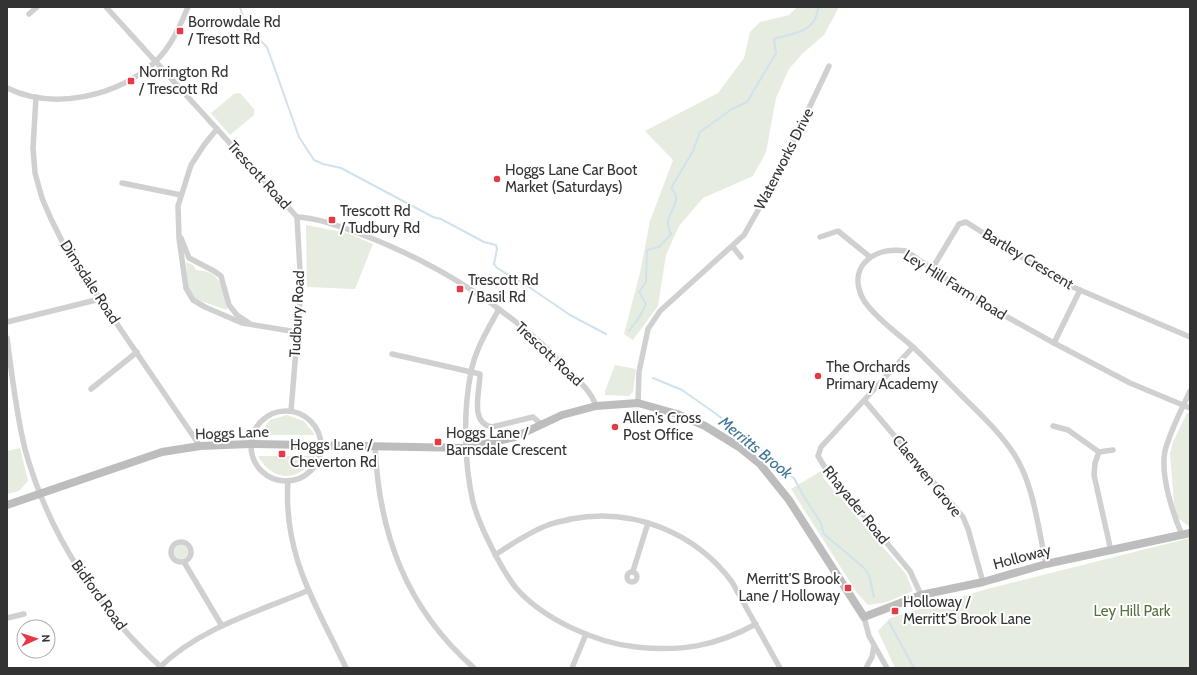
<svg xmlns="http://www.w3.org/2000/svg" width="1197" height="675" font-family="Cabin,sans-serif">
  <rect width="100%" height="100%" fill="#fff"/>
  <!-- green -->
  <g fill="#e6ecdf">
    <polygon points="797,7 839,7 824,35 802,54 789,69 776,98 766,152 753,176 703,198 679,226 666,255 658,306 633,340 624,334 640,273 650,221 673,160 645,131 718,93 744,58 750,32 760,22 789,15"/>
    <polygon points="240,93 254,109 254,115 230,135 211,113 234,94"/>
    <polygon points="306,225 347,233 373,244 355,289 307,287"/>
    <path d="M186,262L193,265L196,270C214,271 220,278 224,294C225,300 227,305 227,310L195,299L188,287Z"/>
    <polygon points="615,365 636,369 633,392 629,396 605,395 605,391"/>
    <polygon points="1187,413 1190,414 1190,527 1175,516 1170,454 1173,442"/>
    <polygon points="287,415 304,421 315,435 258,435 270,420"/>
    <polygon points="20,448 28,481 19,491 7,494 7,451"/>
    <path d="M258,456H315C300,483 272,482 258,456Z"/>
    <polygon points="821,471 824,479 906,574 913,591 887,602 868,605 857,593 791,489"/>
    <polygon points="1190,538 1190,668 895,668 878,631 890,618 987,589"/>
    <circle cx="181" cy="552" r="7"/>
  </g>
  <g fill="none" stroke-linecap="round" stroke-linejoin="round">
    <!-- stream -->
    <g stroke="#cfe2ee" stroke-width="2">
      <polyline points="240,7 249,35 259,39 267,47 299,137 314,160 323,164 341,168 433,217 441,219 484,242 496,245 497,249 494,264 497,268 529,287 570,315 606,334"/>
      <path d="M629,331L640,316L646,304L639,292L646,282L647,250L659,247L671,234C670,231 668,227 668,224C667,213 684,200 671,188L693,151L700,132L732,109L747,102L776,53L774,39C788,34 807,34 815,19C817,15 817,11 819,7"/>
      <polyline points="653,378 682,390 712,411 754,442 780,470 794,478 803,495 821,523 824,534 863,567 869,575 874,597"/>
      <polyline points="889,622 914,668"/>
    </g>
    <!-- street -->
    <g stroke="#d0d0d0" stroke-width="5.5">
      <path d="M106,7L297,217C318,218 338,226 358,233C436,262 509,308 567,369C578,380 591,391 596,406"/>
      <polyline points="29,14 37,7"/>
      <path d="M7,88C54,111 118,96 155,62C171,47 180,26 188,7"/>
      <polyline points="36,97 33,148 35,173 42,198 51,219 62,241 100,299 200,446"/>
      <polyline points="217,129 204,145 191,165 178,206 179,238 186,288 193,300 205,307 242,323 297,332"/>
      <polyline points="122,183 181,195"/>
      <polyline points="820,237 838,231 870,257"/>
      <polyline points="181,238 189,258 214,271 221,276 229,305 237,315 249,323"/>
      <polyline points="733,247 741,257"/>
      <polyline points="932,269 959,224 966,222 1061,282 1190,337"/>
      <path d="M499,309C488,329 475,350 471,372C463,411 464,463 473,502C479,525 501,569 516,588C543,619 596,643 636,647C681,652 716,646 756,624"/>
      <polyline points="7,322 100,299"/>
      <path d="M7,338C12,375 16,413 25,449C48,533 98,610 162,668"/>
      <polyline points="1054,343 1080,290"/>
      <polyline points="913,347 821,447 818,456 827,471 910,571 921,595"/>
      <path d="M392,354L480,374C480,391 469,423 492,427L533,417L541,424"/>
      <polyline points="91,389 137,352"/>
      <polyline points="865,401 963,517 968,529 983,582"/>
      <polyline points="638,403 639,372 648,329 660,311 744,235 774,182 829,66"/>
      <circle cx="286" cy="446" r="35"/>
      <polyline points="291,411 301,289 297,217"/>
      <polyline points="1053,426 1068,430 1099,452 1095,463 1094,475 1111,551"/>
      <path d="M375,446C379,534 406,608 474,668"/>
      <polyline points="1099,452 1113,450"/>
      <path d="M288,481C283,556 316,604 346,668"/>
      <path d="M1182,535C1173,514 1160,475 1165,451C1170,431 1181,411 1190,391"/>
      <circle cx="181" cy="552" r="10"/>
      <path d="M495,555C512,544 529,532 548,525C555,522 564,521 571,519C632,507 695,532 732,582L780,668"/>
      <polyline points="184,562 222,626"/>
      <path d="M1046,564C1038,528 1034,485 1014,454C999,431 978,412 959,393C943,377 928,361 912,346C898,334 869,312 862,297C847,264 877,246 906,251L982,303L1054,343L1130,383L1190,408"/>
      <polyline points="633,571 648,523"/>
      <circle cx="632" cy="577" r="5"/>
      <polyline points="864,617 869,636 887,668"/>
      <polyline points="7,618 24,614"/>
      <path d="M159,668C198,629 257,612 307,591"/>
      <polyline points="572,668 586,634"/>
      <polyline points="866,668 872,657 874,646"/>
    </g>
    <!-- secondary -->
    <polyline stroke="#bdbdbd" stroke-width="8" points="7,505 162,452 200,446 250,444 467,448 515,437 562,415 596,406 638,403 677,414 705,426 739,447 760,464 789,500 864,617 921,595 983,582 1046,564 1190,533"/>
  </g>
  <!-- markers -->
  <g fill="#e63946" stroke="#fff" stroke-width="1.5">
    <rect x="176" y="27" width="8" height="8" rx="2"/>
    <rect x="127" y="77" width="8" height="8" rx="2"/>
    <circle cx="497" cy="179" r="4"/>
    <rect x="328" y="216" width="8" height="8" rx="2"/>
    <rect x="456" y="285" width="8" height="8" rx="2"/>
    <circle cx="818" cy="376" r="4"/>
    <circle cx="615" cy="427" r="4"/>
    <rect x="434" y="438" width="8" height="8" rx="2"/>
    <rect x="278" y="450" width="8" height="8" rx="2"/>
    <rect x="844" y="584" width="8" height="8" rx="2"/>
    <rect x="891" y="607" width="8" height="8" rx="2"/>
  </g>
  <g text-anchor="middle" stroke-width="4" stroke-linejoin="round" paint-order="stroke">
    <!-- poi labels -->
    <g font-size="15" fill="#333" stroke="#fff" text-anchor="start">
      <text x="188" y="27">Borrowdale Rd<tspan x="188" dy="17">/ Tresott Rd</tspan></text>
      <text x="139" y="77">Norrington Rd<tspan x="139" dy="17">/ Trescott Rd</tspan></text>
      <text x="505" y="175">Hoggs Lane Car Boot<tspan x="505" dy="17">Market (Saturdays)</tspan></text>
      <text x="340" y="216">Trescott Rd<tspan x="340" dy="17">/ Tudbury Rd</tspan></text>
      <text x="468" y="285">Trescott Rd<tspan x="468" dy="17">/ Basil Rd</tspan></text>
      <text x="826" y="372">The Orchards<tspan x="826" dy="17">Primary Academy</tspan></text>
      <text x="623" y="423">Allen's Cross<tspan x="623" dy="17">Post Office</tspan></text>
      <text x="446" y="438">Hoggs Lane /<tspan x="446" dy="17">Barnsdale Crescent</tspan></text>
      <text x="290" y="450">Hoggs Lane /<tspan x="290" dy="17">Cheverton Rd</tspan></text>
      <text x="840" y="584" text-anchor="end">Merritt'S Brook<tspan x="840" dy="17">Lane / Holloway</tspan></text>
      <text x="903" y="607">Holloway /<tspan x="903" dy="17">Merritt'S Brook Lane</tspan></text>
    </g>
    <!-- street labels -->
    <g font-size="15" fill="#333" stroke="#fff">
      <text transform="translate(784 159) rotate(-63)" y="5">Waterworks Drive</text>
      <text transform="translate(259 175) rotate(48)" y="5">Trescott Road</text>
      <text transform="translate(1028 259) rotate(31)" y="5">Bartley Crescent</text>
      <text transform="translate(90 282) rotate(57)" y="5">Dimsdale Road</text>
      <text transform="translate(955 285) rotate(32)" y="5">Ley Hill Farm Road</text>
      <text transform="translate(297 314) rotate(-87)" y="5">Tudbury Road</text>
      <text transform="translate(549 354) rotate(43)" y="5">Trescott Road</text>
      <text transform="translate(232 433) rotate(-2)" y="5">Hoggs Lane</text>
      <text transform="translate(927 476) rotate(51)" y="5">Claerwen Grove</text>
      <text transform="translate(856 505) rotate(51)" y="5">Rhayader Road</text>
      <text transform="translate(1022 557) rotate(-15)" y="5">Holloway</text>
      <text transform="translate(99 595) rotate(54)" y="5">Bidford Road</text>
    </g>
    <!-- park labels -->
    <g font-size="15" fill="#56703f" stroke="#fff">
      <text x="1132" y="616">Ley Hill Park</text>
    </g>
    <!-- water labels -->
    <g font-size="16" font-style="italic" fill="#3f7597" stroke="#fff">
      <text transform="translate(756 447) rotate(39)" y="6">Merritts Brook</text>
    </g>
  </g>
  <!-- border -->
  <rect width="1197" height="675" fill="none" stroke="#333333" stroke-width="16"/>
  <!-- north arrow -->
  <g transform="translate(36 639) rotate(87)"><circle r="19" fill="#ffffff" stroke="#adadad"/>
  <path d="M0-3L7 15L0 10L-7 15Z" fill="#e63946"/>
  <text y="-6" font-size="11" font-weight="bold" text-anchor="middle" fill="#333333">N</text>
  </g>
</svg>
